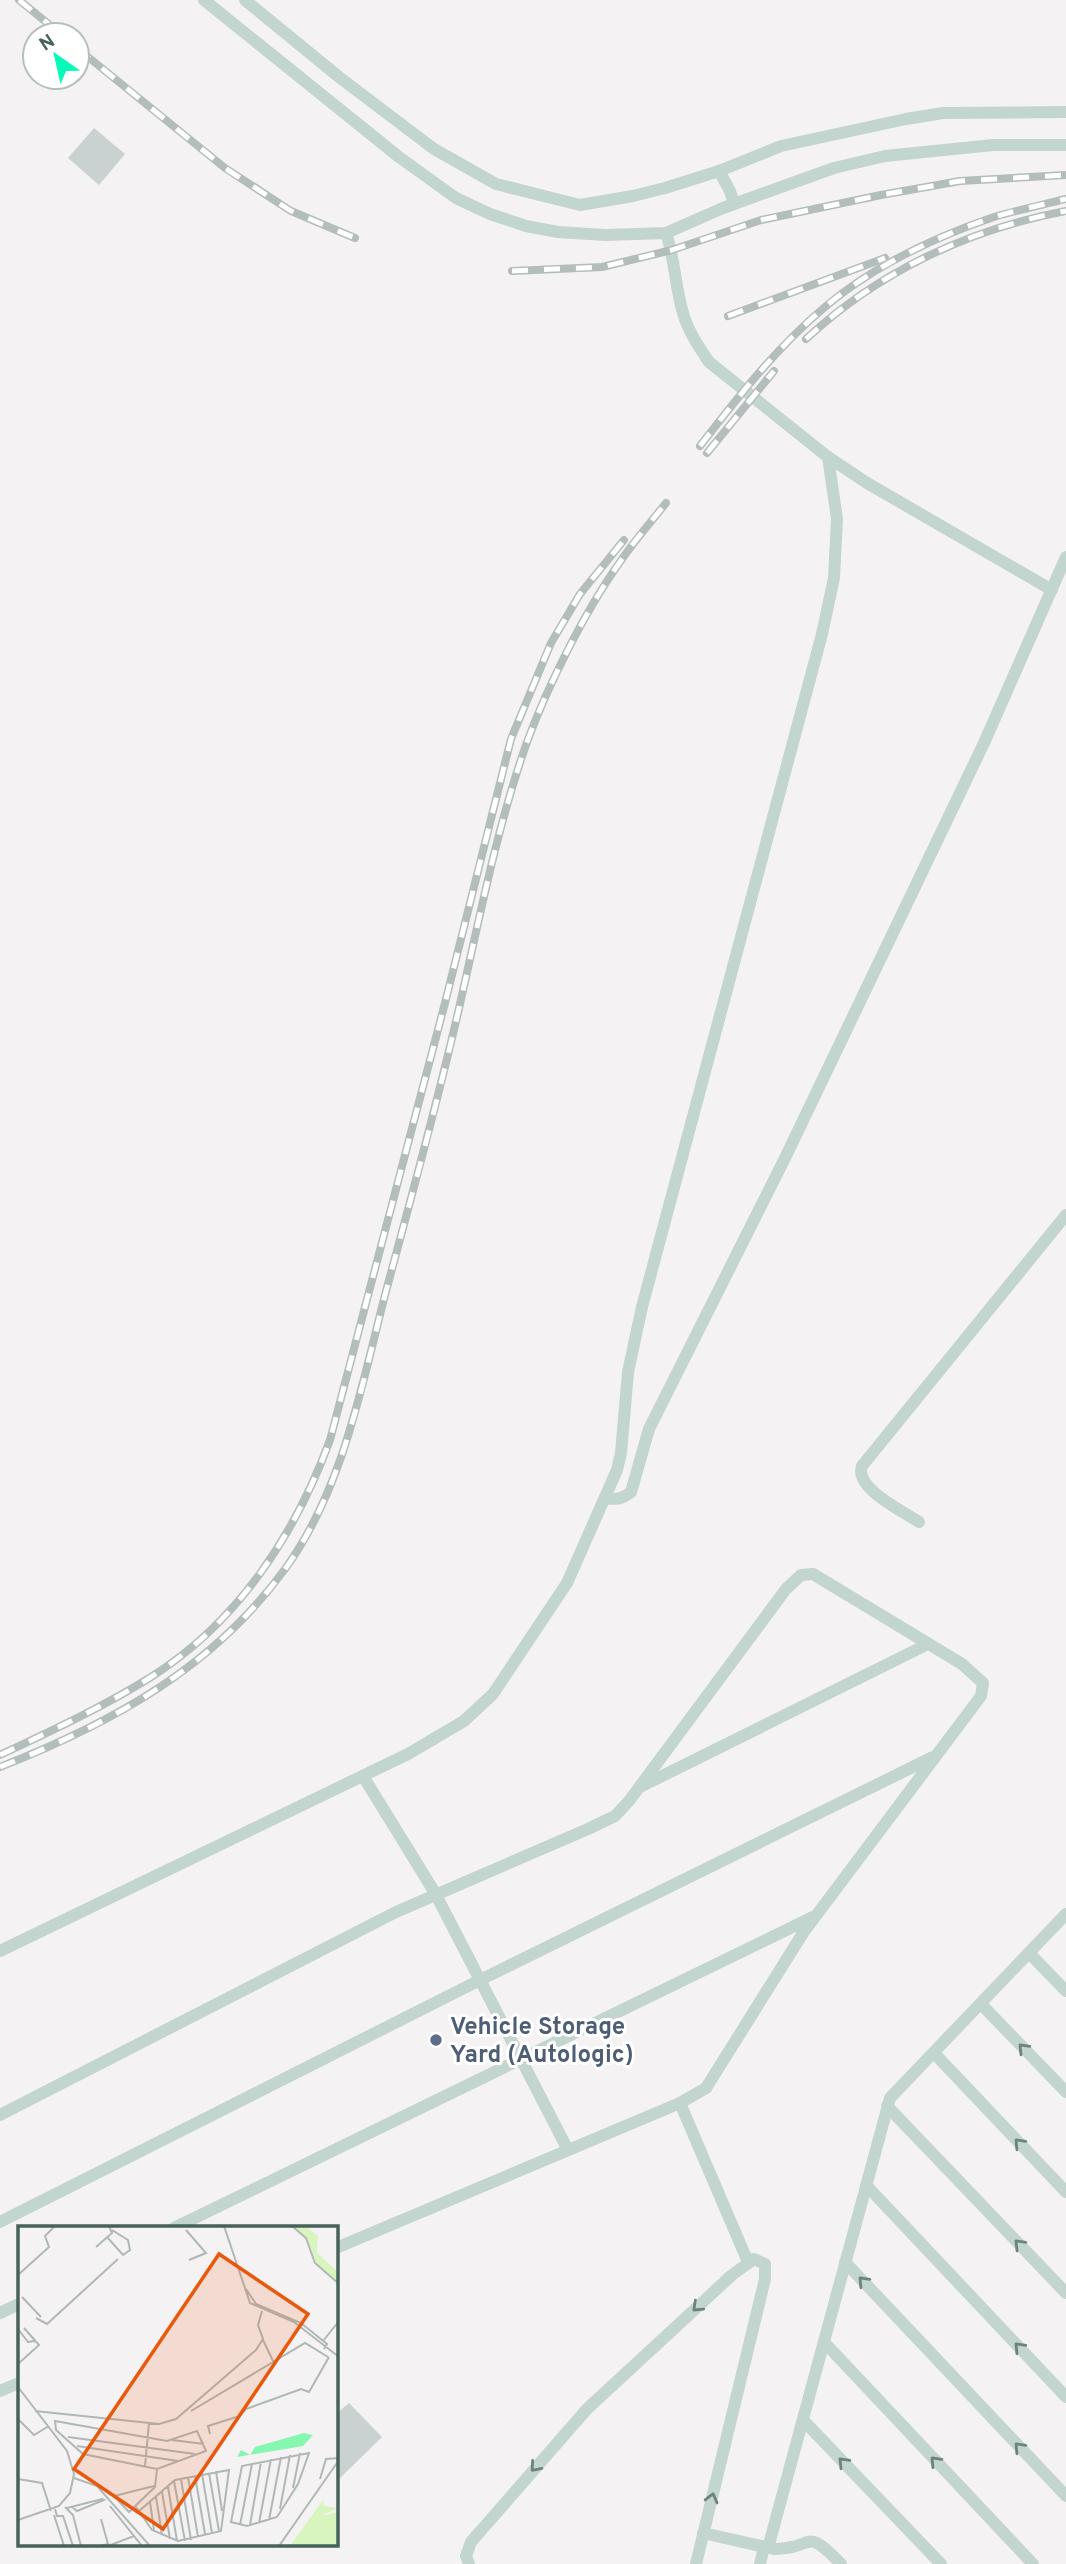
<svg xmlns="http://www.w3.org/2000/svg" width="1066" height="2564" font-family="Overpass,sans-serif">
  <rect width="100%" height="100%" fill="#f5f2f4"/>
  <!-- building -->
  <g fill="#c9d2d1">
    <polygon points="94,128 125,154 99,185 68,158"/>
    <polygon points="349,2403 382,2437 336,2482 336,2414"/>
  </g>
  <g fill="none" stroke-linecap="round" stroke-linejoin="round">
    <!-- service -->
    <g stroke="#c2d5ce" stroke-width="12">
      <polyline points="204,0 399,157 456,198 490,214 526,226 558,232 605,235 666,233 723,208 834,168 885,156 993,145 1066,145"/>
      <polyline points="245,0 339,77 434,149 496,184 580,205 633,196 665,188 719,171 781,146 906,119 943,113 1066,112"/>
      <polyline points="719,171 730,191 734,204"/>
      <polyline points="828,457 867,483 1052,590"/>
      <path d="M606,1498C616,1500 622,1499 631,1492L649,1429L786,1156L984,743L1066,557"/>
      <path d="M919,1522C903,1511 854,1488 862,1466L1066,1215"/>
      <polyline points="363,1776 435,1893 568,2150"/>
      <polyline points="642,1786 928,1644"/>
      <path d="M0,1951L408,1754L464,1721L493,1694L567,1583L617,1470L621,1453L628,1372L642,1307L822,634L834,578L837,519L828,457L709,362C699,347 688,331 683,313C675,287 675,259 666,233"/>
      <polyline points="1029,1953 1066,1991"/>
      <polyline points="981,2004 1066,2092"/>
      <polyline points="934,2053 1066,2192"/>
      <polyline points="680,2103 748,2262"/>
      <polyline points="887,2106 1066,2293"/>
      <polyline points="0,2115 396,1912 588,1829 615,1816 629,1801 786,1589 801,1575 813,1574 962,1664 983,1683 981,1696 803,1933 706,2088 680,2103 336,2248"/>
      <polyline points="866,2185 1066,2397"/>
      <polyline points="0,2222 480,1980 933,1757"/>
      <polyline points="174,2228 813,1917"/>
      <polyline points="845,2262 1066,2496"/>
      <polyline points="0,2313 19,2304"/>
      <polyline points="824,2342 1033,2564"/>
      <polyline points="0,2391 19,2383"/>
      <polyline points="803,2420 941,2564"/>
      <path d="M703,2533L774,2549C814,2550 803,2524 841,2564"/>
      <polyline points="768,2548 890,2098 1066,1914"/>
      <polyline points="469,2564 466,2556 471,2542 587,2409 732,2275 754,2259 765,2264 765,2279 696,2564"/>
      <polyline points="760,2564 764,2547"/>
    </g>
    <!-- rail casing -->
    <g stroke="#b3bdbb" stroke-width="8">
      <g id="rail">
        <polyline points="19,0 62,35"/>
        <polyline points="77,48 225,168 291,211 355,238"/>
        <polyline points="512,271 602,267 672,250 761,220 881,195 960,181 1066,175"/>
        <polyline points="728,316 885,258"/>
        <path d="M806,339C878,272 969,229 1066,211"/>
        <path d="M700,446C738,397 777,347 825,307C872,267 935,237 994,217C1017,210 1042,205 1066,199"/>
        <polyline points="707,453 774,371"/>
        <path d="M0,1755C51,1731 103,1707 151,1677C238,1622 295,1535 330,1440L445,1003L511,739L551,643L580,594L624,540"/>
        <path d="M0,1767C112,1723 213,1668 285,1569C343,1489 361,1388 385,1295C411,1198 438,1101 460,1004C480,916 497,827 527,742C548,685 585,611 620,562C634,541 651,522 666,503"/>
      </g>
    </g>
    <!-- rail -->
    <use href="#rail" stroke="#fff" stroke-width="5" stroke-dasharray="16" stroke-linecap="butt"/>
  </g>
  <!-- one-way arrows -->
  <defs><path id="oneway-chevron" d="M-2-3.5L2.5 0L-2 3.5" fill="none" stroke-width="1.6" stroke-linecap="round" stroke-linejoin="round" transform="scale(1.75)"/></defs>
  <g stroke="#6c847b">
    <use href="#oneway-chevron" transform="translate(1023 2048) rotate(-134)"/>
    <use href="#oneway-chevron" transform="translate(1019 2143) rotate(-133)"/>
    <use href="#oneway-chevron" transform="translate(1019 2244) rotate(-134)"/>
    <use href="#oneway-chevron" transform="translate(863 2281) rotate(-133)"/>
    <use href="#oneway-chevron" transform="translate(697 2307) rotate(137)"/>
    <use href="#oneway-chevron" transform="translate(1019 2347) rotate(-133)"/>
    <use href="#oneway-chevron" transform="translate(1019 2447) rotate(-133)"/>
    <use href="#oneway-chevron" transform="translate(935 2461) rotate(-133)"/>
    <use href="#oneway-chevron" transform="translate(843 2462) rotate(-134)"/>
    <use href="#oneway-chevron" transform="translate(535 2467) rotate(131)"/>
    <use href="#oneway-chevron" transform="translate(712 2498) rotate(-76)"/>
  </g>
  <!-- markers -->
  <circle fill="#5c6f8a" stroke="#fff" stroke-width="2.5" cx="436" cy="2040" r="7"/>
  <g text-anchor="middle" stroke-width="6" stroke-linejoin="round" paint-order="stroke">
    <!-- service labels -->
    <g font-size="24" font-weight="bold" fill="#4e5e75" stroke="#fff" text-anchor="start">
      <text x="450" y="2034">Vehicle Storage<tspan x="450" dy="28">Yard (Autologic)</tspan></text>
    </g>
  </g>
  <!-- overview -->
  <g transform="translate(18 2226)">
    <rect width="320" height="320" fill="#f5f2f4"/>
    <path d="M275,0H287L300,10L299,27L320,46V56L299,38L291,17ZM305,274L306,280L320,282L303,290L320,286V320H272Z" fill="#d7f5bd"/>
    <path d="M286,207L295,209L285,220L219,231L223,224L232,229L237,221Z" fill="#86f7b0"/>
    <path fill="none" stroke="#afb8b6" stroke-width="2" d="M206,0L232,77L276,96L321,131M274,0L288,12L297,37L321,58M168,4L188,27L171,34M89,11L105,29L112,24L110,14L94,4M78,21L94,7L91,0M0,49L31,21L27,10L37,0M228,63L238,78L283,97L309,118L306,123M4,71L23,91M18,92L29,98L100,33M0,103L10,116L17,115M245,114L256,137M305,115L321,95M0,138L21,119L6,102M0,161L49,225L56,248L52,267L41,280L0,294M17,185L141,198L158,193L238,124L245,113L240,99L244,85M173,185L287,117L310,131M0,193L16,209L31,200M37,195L149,215L179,205L188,225L139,243L65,228L38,204ZM192,208L190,200L222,190L228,183L283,163L291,166L311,131M50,211L177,228M154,214L186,218M59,220L160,235M291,227L280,258L259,291L229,300L213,296L224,240ZM127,240L131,197M198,245L204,285M191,247L201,305M184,248L194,307M177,250L187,308M170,251L180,311M56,252L79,260L132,320M0,253L24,257L33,285M163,253L173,314M302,253L308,233L321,232M156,255L167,315M136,260L96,270L111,286L137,261L139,243M150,261L159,315M275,262L282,227M144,266L152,313M138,271L144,309M132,276L136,304M92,280L124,320M117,280L121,285L157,254L211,244L203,305L160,315L134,304L121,285M47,281L55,289L63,320M49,282L84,273L86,274L59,285L54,281M37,283L39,290H45L55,320M262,283L272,229M36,289L46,320M83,293L90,318L83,320M251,294L263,231M241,297L253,233M222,299L234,238M232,299L243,236M90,320L116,310M261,320L321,234"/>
    <path fill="#e8590c" fill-opacity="0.15" stroke="#e8590c" stroke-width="3.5" d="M201,28L290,88L145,303L56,243Z"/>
    <rect width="320" height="320" fill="none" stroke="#476258" stroke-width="3.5"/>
  </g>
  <!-- north arrow -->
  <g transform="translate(56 56) rotate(326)"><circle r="33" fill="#ffffff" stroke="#b5c0bc" stroke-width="2"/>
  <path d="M0-5L12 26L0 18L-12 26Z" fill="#05fbb8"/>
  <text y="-10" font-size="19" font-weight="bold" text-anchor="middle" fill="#476258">N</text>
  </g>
</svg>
